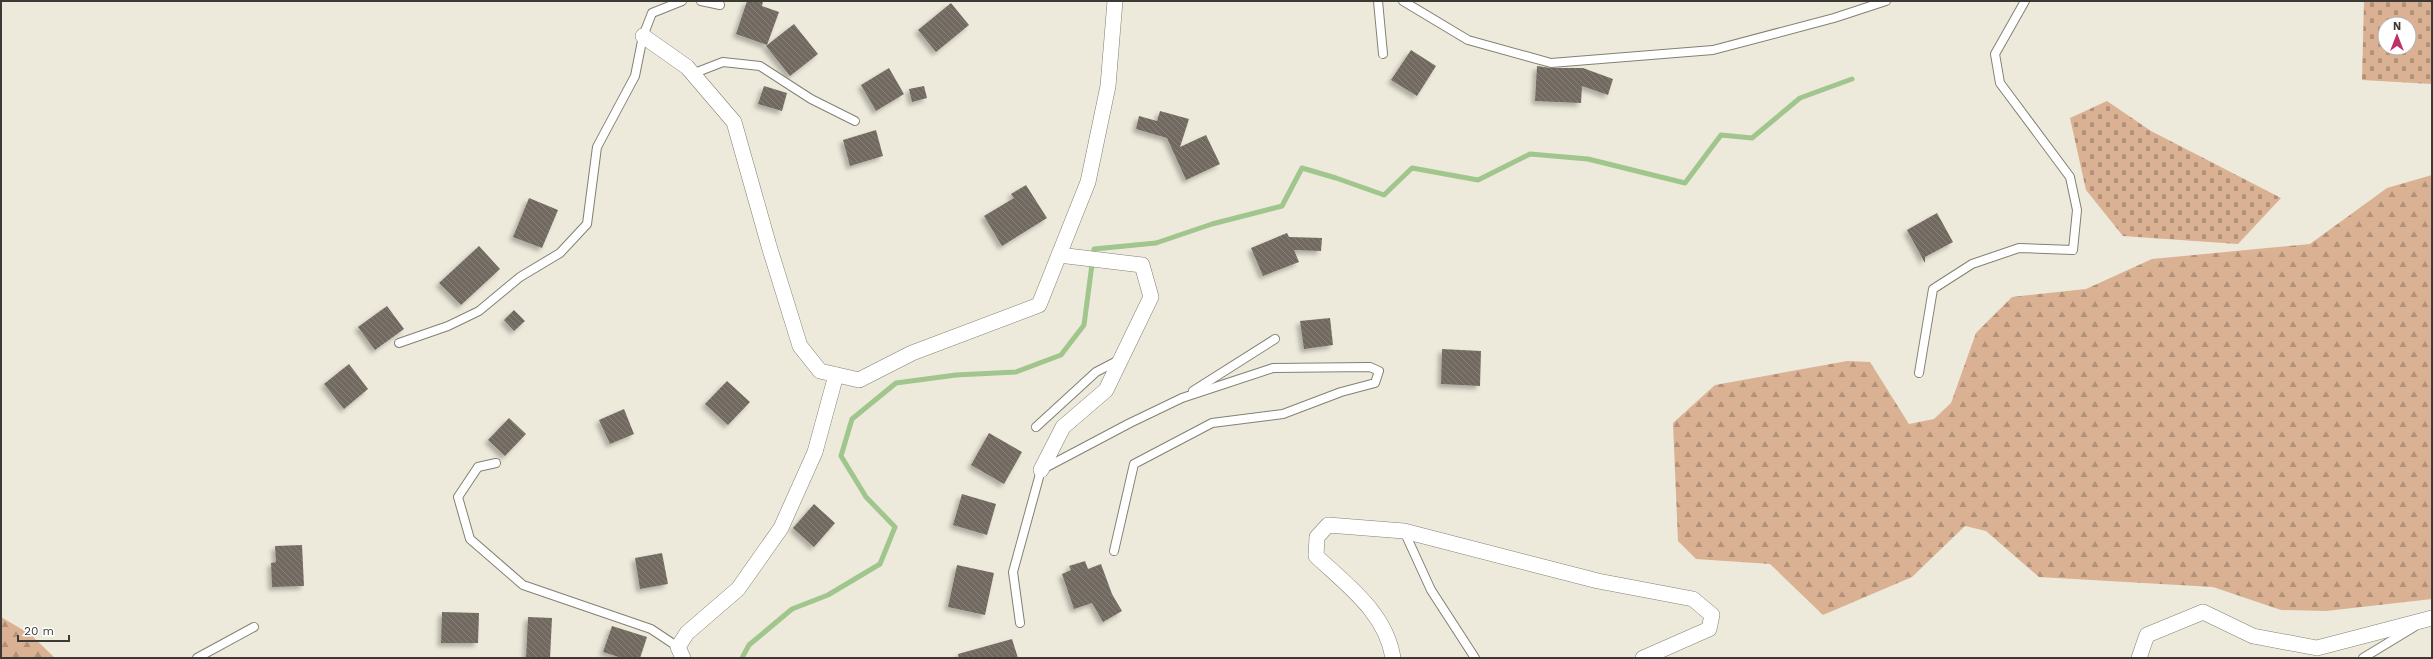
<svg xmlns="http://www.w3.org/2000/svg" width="2433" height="659" font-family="'Work Sans',sans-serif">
  <defs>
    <pattern id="forest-firs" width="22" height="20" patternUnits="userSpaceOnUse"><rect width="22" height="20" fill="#dab193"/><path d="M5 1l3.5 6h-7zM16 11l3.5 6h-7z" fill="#b29179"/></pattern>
    <pattern id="cemetery-stones" width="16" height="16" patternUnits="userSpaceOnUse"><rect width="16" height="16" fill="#dab193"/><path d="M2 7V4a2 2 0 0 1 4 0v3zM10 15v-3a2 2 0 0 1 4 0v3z" fill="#b29179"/></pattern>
    <pattern id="building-back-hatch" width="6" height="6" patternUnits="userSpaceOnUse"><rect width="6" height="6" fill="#726b60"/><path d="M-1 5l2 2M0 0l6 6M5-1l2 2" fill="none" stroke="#868178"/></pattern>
    <filter id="shadow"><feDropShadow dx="-3.5" dy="3.5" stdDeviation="2" flood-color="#0004"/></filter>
  </defs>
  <rect width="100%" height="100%" fill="#edeadb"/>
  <!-- forest -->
  <g fill="url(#forest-firs)">
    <polygon points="2432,175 2432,599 2326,611 2281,610 2213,587 2039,577 1986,531 1965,526 1912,577 1823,615 1770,564 1696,559 1678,541 1673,423 1715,385 1847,361 1870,362 1909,424 1934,419 1951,403 1976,333 2012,297 2086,289 2152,259 2310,244 2387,188"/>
    <polygon points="1,617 30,634 55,658 1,658"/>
  </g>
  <!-- cemetery -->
  <g fill="url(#cemetery-stones)" fill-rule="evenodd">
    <path d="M2364,1H2432V84L2362,80ZM2385,24H2409V48H2385Z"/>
    <polygon points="2107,101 2151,131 2281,198 2238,244 2123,236 2086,190 2070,118"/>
  </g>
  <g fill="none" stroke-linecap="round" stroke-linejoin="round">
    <!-- stream -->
    <polyline stroke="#a0c58d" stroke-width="5" points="742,658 749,645 792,609 828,595 880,564 895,527 866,497 841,456 852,419 896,383 956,375 1016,372 1061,355 1084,325 1094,249 1156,243 1212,224 1282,206 1302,168 1336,178 1384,195 1412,168 1478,180 1530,154 1588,159 1685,183 1721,135 1752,138 1800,98 1852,79"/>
  </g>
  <!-- building -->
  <g fill="url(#building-back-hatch)" filter="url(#shadow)">
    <polygon points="747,1 763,1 762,6 779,12 767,45 736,34"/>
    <polygon points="951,3 969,25 936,52 918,30"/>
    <polygon points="794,24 818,54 790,76 766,46"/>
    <polygon points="1411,50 1436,66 1417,96 1391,80"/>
    <polygon points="1537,66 1551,68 1583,68 1613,79 1608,95 1582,86 1581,103 1535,101"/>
    <polygon points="889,68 904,94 876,111 861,85"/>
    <polygon points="764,86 787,93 782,111 758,104"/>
    <polygon points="924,86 927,98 912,102 909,89"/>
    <polygon points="1160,111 1189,119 1180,147 1206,135 1220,164 1186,180 1167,138 1136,129 1139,116 1157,121"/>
    <polygon points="876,130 883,156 850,166 843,140"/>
    <polygon points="1026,185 1047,218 1002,246 984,216 1014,198 1011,194"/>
    <polygon points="529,198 558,210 542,248 513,237"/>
    <polygon points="1937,213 1953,242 1925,257 1925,263 1907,230"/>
    <polygon points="1287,233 1289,237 1322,238 1321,251 1294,250 1299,262 1263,276 1251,248"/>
    <polygon points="479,246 500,269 461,305 439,283"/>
    <polygon points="387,306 404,329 375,350 358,327"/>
    <polygon points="514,310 525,321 514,331 504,320"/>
    <polygon points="1330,318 1333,345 1304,349 1300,321"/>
    <polygon points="1442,349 1481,351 1480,386 1441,384"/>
    <polygon points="349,364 368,389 344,409 324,384"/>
    <polygon points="727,381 750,402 728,425 705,404"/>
    <polygon points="624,409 634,434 610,444 599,420"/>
    <polygon points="509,418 526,434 505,456 488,440"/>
    <polygon points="989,433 1022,452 1004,484 971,465"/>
    <polygon points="962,494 996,504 987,535 953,525"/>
    <polygon points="814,504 835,523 814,547 793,528"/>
    <polygon points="302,545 304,586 272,587 271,563 276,562 275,546"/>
    <polygon points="662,553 668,584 640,589 635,558"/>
    <polygon points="1085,561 1088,569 1101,564 1112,594 1122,611 1103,622 1092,603 1074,609 1062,574 1071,570 1069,566"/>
    <polygon points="957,565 994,573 985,615 948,607"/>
    <polygon points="442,612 479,613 478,643 441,643"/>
    <polygon points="528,617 552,618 550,658 526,658"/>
    <polygon points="612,626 647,637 640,658 622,658 603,652"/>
    <polygon points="1012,639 1018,658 959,658 958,654"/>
  </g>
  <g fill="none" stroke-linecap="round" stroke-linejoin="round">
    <!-- lane casing -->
    <g stroke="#838073" stroke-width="10">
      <g id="lane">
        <polyline points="701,1 720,5"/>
        <polyline points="1378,1 1383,54"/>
        <polyline points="1403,1 1468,40 1551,63 1713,50 1834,18 1886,1"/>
        <polyline points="692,74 723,62 760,66 811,99 855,121"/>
        <polyline points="399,343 448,326 479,311 520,277 560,253 587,224 597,147 635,76 643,36 652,13 682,1"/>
        <polyline points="1919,373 1933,289 1972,264 2019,248 2073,250 2077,210 2070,177 2000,83 1995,54 2025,1"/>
        <polyline points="1193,391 1275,339"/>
        <polyline points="1036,427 1096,372 1119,360"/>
        <polyline points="496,463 478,467 458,497 470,539 523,585 651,629 678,647"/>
        <polyline points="1404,531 1431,590 1475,658"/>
        <polyline points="1020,623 1013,572 1041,470 1130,423 1182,398 1273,368 1370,367 1379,371 1375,383 1341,392 1283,414 1212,423 1134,464 1114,551"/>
        <polyline points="197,658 254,627"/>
        <polyline points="2363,658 2414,627"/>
      </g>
    </g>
    <!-- street casing -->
    <g stroke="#838073" stroke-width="16">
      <g id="street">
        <polyline points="643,36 687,67 734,122 769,246 800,346 820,371 859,380 912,353 1039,305 1088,182 1108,86 1115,1"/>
        <polyline points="1041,470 1063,427 1106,390 1151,297 1142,265 1059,255"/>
        <polyline points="683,658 678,647 687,633 738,589 781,528 815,452 836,375"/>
        <path d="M1393,658C1386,613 1347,585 1316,556L1317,537L1328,525L1404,531L1598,581L1693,599L1712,615L1709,629L1643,658"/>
        <polyline points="2139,658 2147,635 2203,612 2253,636 2317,648 2432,618"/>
      </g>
    </g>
    <!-- lane -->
    <use href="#lane" stroke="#fff" stroke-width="8"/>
    <!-- street -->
    <use href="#street" stroke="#fff" stroke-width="15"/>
  </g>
  <!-- border -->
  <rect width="2433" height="659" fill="none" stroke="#3b3a34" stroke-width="4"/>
  <!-- north arrow -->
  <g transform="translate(2397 36)"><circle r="19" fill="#ffffff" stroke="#b1b0ae"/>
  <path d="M0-3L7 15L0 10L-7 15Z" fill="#bd3268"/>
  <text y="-6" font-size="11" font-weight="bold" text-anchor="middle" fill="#3b3a34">N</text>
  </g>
  <!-- scale -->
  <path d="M18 635v6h51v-6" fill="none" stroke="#3b3a34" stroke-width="2"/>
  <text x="24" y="635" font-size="12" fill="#3b3a34" stroke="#ffffff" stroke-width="3" paint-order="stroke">20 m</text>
</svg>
